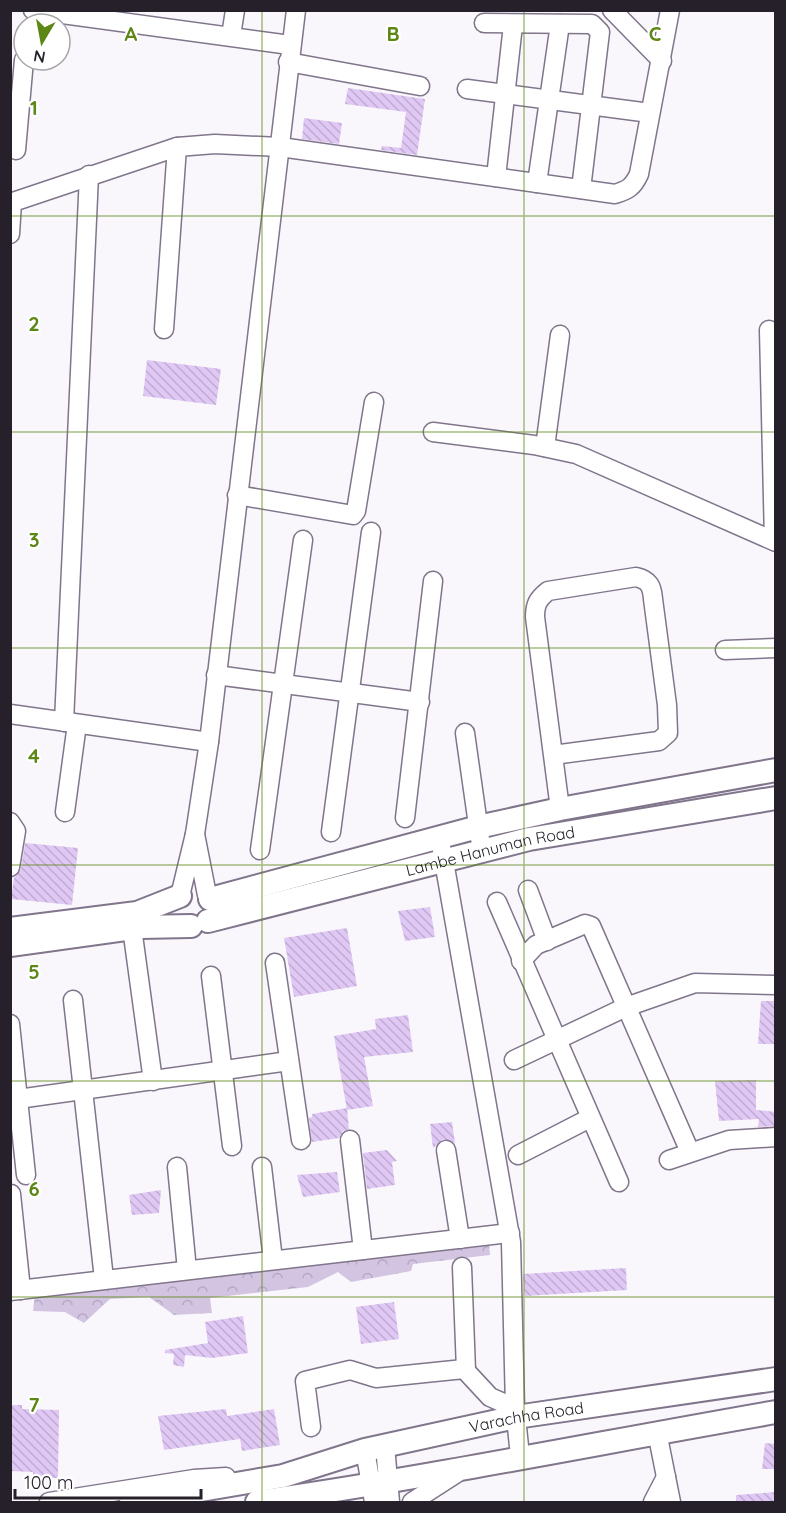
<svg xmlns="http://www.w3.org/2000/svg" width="786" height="1513" font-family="Quicksand,sans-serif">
  <defs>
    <pattern id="forest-crowns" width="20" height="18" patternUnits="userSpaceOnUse" patternTransform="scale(1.5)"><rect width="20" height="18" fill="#d3c4e1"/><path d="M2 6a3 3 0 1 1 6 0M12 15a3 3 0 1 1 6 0" fill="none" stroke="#b5a8c1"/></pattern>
    <pattern id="building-back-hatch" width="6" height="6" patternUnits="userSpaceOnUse" patternTransform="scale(1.5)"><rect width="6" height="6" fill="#e0c8f5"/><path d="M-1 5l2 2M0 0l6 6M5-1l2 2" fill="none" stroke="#c0acd2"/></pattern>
  </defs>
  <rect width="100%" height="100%" fill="#f9f7fc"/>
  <!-- forest -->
  <polygon fill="url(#forest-crowns)" points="489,1242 490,1255 413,1264 411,1271 351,1282 338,1272 308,1287 210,1298 212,1313 174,1315 149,1297 110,1299 84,1323 65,1312 33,1311 35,1294"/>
  <!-- building -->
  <g fill="url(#building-back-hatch)">
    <polygon points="348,88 425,99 417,155 381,150 382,146 401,148 406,112 345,104"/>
    <polygon points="304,118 342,123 339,144 302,139"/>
    <polygon points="147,360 221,369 216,405 143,396"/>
    <polygon points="25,843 78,848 72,905 11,899 14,878 21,869"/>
    <polygon points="430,907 435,937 405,941 398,911"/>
    <polygon points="347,928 357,986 294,997 284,938"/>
    <polygon points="761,1001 776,1001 776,1044 758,1044"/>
    <polygon points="408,1015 413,1052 364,1057 373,1106 347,1110 334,1036 376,1029 375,1019"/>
    <polygon points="756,1080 756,1110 776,1112 776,1126 758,1127 759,1119 719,1121 715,1081"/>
    <polygon points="347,1108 349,1129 343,1131 339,1138 312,1142 309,1118 312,1117 312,1114"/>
    <polygon points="452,1122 455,1143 444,1139 433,1148 430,1124"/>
    <polygon points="387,1150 397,1161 392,1162 395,1185 367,1189 363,1153"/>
    <polygon points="337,1172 340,1192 303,1197 297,1175"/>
    <polygon points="161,1190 159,1213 132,1215 129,1195"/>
    <polygon points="626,1268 627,1290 525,1296 523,1274"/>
    <polygon points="394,1302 399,1339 361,1344 356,1307"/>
    <polygon points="243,1316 248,1353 212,1358 185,1355 184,1367 173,1365 174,1354 165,1353 165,1350 208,1343 205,1322"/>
    <polygon points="10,1405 22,1405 22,1409 59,1410 58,1478 33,1478 33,1472 10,1471"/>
    <polygon points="226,1409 227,1416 274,1409 280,1445 242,1451 240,1439 164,1450 158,1416"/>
    <polygon points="765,1443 776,1444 776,1469 762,1469"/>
    <polygon points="776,1492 776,1503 736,1503 736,1495"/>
  </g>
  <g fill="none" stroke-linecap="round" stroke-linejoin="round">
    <!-- minor casing -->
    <g stroke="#80758b" stroke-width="21">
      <g id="minor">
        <polyline points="33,10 290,45"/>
        <polyline points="612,10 662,61"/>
        <polyline points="484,23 592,24 600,32 581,189"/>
        <polyline points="231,36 235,10"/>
        <polyline points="288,62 420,86"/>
        <polyline points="467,89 650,113"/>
        <polyline points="16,150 24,60"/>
        <polyline points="496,177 513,25"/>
        <polyline points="537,183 560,24"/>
        <path d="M10,203L177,147L215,144L280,147L615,194C628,190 633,187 639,174L670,10"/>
        <polyline points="10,234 12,202"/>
        <polyline points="164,329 177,147"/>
        <polyline points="769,330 774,541"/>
        <polyline points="433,432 534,445 576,454 776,542"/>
        <polyline points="545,447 560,335"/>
        <polyline points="237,495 353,515 356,511 374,402"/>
        <polyline points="725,650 776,648"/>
        <polyline points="216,675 420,702"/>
        <polyline points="10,714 209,742"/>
        <polyline points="64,722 89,175"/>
        <polyline points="465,733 480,839"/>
        <path d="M553,755L659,741L668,733L667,705L653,599C652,586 649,580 636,577L548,591C538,599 535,604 535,617L560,809"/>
        <polyline points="65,812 77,724"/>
        <polyline points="405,818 433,581"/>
        <polyline points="10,822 16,831 10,867"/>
        <polyline points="331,832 371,532"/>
        <polyline points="195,834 209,742 296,10"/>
        <polyline points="260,850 303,540"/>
        <polyline points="442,850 511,1242 515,1408 520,1456"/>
        <polyline points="528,890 547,941"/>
        <polyline points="180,896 195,834 207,895"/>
        <polyline points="497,902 619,1182"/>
        <polyline points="132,928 153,1081"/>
        <polyline points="521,961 536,945 585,924 591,926 690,1152"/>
        <polyline points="275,963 301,1140"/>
        <polyline points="211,976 232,1146"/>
        <polyline points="73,1000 104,1279"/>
        <polyline points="10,1024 26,1175"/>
        <polyline points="514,1060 626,1007 695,983 776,985"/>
        <polyline points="18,1099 289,1061"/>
        <polyline points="350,1140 363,1250"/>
        <polyline points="446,1150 460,1239"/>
        <polyline points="518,1155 590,1118"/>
        <polyline points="669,1160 729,1140 776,1137"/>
        <polyline points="177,1167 187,1270"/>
        <polyline points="262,1167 273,1260"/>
        <polyline points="11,1194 21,1290"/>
        <polyline points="462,1267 466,1370"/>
        <polyline points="10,1291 510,1233"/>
        <polyline points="311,1427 305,1381 350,1370 376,1378 464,1369 490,1397 515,1408"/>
        <polyline points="657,1432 671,1502"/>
        <polyline points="385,1446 390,1502"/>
        <polyline points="365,1450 374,1502"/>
        <polyline points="49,1502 194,1479 226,1477"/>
        <polyline points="412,1502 457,1473"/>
        <polyline points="653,1502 666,1477"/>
      </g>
    </g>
    <!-- major casing -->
    <g stroke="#80758b" stroke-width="26">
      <g id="major">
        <polyline points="210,899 478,827 560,809 776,770"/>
        <path id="s1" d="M208,921L529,839L776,798"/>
        <polyline points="10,929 137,913 180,896"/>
        <polyline points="10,945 140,927 191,926"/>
        <path id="s2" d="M131,1502L283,1476L365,1450L516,1417L776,1379"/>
        <path d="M257,1502C431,1477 603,1442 776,1412"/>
      </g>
    </g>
    <!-- minor -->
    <use href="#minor" stroke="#fff" stroke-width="18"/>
    <!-- major -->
    <use href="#major" stroke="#fff" stroke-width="22"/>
  </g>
  <!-- grid -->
  <path fill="none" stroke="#5c8714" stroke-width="1.5" stroke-opacity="0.55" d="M262,10V1502M524,10V1502M10,216H776M10,432H776M10,648H776M10,865H776M10,1081H776M10,1297H776"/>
  <g text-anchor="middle" stroke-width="4.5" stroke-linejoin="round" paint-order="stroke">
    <!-- street labels -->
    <g font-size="16" fill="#252029" stroke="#fff">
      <text dy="6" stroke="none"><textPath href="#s1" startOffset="291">Lambe Hanuman Road</textPath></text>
      <text dy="6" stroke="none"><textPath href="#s2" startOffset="405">Varachha Road</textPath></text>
    </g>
  </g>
  <g font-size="20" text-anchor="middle" font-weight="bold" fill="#5c8714" stroke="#fff" stroke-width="4.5" stroke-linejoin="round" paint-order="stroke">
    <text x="131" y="41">A</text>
    <text x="393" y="41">B</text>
    <text x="655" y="41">C</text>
    <text x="34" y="115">1</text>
    <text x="34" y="331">2</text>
    <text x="34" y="547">3</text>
    <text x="34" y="763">4</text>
    <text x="34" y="979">5</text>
    <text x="34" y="1196">6</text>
    <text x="34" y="1412">7</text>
  </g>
  <!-- border -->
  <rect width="786" height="1513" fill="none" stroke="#252029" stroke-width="24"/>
  <!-- north arrow -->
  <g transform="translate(42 42) rotate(190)"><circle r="28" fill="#ffffff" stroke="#a8a6a9" stroke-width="1.5"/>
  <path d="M0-4.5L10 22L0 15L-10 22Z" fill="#5c8714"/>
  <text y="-9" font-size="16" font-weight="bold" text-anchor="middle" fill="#252029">N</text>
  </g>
  <!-- scale -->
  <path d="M15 1489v9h186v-9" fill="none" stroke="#252029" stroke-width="3"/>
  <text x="24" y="1489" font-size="18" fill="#252029" stroke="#ffffff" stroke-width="4.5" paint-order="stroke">100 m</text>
</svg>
